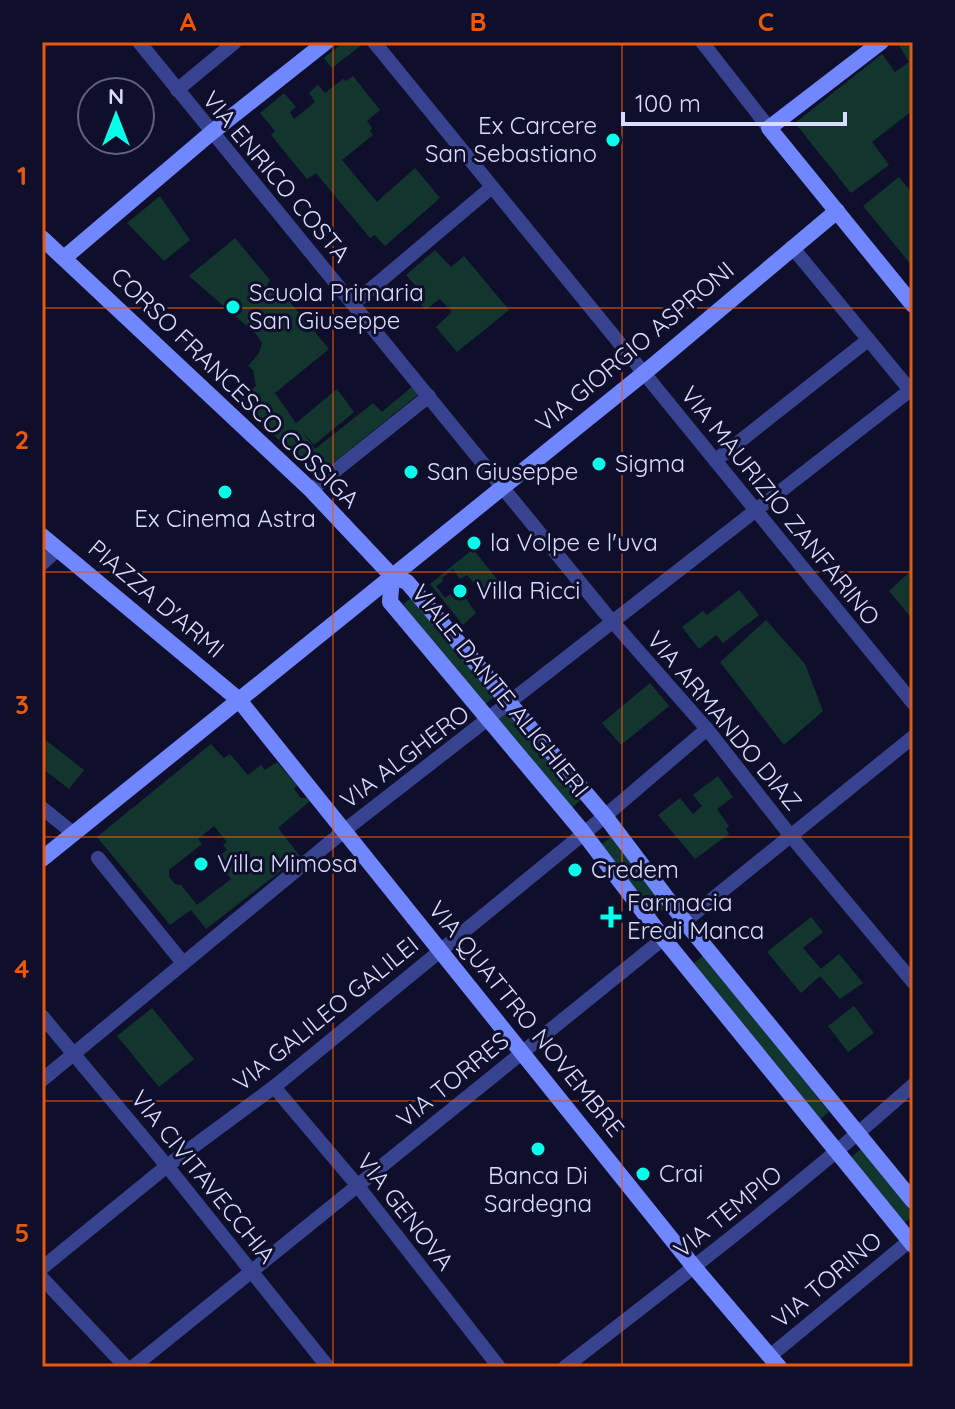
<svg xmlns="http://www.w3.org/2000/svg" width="955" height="1409" font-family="Quicksand,sans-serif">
  <rect width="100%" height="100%" fill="#0f0f2c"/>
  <!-- green -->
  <g fill="#12362e" fill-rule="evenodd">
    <polygon points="344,42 364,43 332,68 324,58"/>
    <polygon points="897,42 913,42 913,110 872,142 889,165 851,193 795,123 882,54 895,72 909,62"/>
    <polygon points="353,76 380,110 367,121 372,128 370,131 373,135 342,160 377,202 415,168 440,198 385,246 375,235 370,238 316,173 307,179 271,135 275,131 260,113 284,93 296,107 290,112 294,119 315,102 309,93 318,85 325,93 343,79 346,81"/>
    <polygon points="899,177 913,194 913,267 863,206"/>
    <polygon points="160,196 190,240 164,261 127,223"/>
    <polygon points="235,238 270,280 267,284 284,304 289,301 329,349 275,393 296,423 337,389 354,412 314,445 301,430 315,449 373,403 382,412 414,385 420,393 317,476 237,400 256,386 253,370 248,366 259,353 262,343 256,334 189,276"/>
    <polygon points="435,250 451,267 464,256 509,310 457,352 436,327 452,312 440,299 425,310 410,290 415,285 406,275"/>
    <polygon points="473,549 500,583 484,594 467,575 460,579 453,569 442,578 443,581 436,586 445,598 451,594 456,600 463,594 476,613 463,625 430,584"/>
    <polygon points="913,569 913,620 889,591"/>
    <polygon points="739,590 759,615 723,643 716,635 699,649 682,627 703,611 707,615"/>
    <polygon points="414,596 494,697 483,706 403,604"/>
    <polygon points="766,620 805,664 823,711 784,745 720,662"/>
    <polygon points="650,683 669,706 621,745 602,723"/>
    <polygon points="506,712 581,800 569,810 494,722"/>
    <polygon points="43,738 84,770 69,789 42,768"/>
    <path d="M211,744L224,758L230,754L248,775L261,765L265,770L277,762L297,785L294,789L301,798H307L310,801L278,828L300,856L206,929L191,910L170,925L97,837ZM214,826L227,842L223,845L227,850L222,854L227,867L224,870L231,879L197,905L181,885L175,884L169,877V870L202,844L198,839Z"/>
    <polygon points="718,776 733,797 717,809 729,826 726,829 729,834 695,859 658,815 680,798 693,814 702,806 693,795"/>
    <polygon points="614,835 667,907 653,917 599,846"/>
    <polygon points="811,917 823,932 803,948 821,969 839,954 863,983 840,999 820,976 801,993 767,952"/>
    <polygon points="705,954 829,1112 817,1122 693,964"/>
    <polygon points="854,1006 874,1033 848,1052 828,1026"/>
    <polygon points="152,1008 194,1059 159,1087 117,1036"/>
    <polygon points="862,1148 913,1211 913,1216 903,1224 850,1158"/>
  </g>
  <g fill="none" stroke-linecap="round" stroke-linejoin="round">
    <!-- street -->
    <g stroke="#37438e" stroke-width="14">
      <polyline points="139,42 605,613 707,729 790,835 913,982"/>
      <polyline points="374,42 913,703"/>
      <polyline points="702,42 769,128"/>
      <polyline points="177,90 235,42"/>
      <polyline points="792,247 910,390"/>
      <polyline points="353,304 492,187"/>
      <polyline points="716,460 868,340"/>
      <polyline points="311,490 429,396"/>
      <polyline points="42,564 58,549"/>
      <polyline points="42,808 73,833"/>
      <polyline points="98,858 183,963"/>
      <polyline points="42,1016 167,1166 328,1367"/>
      <polyline points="42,1080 345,830 913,388"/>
      <polyline points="274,1087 357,1185 499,1367"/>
      <polyline points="42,1268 167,1166 274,1087 605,816 707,729"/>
      <polyline points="42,1278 126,1367"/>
      <polyline points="770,1356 913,1238"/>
      <polyline points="133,1367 913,737"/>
      <path d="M565,1367C683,1276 802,1184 913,1085"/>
    </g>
    <!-- secondary -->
    <g stroke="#7187ff" stroke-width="16">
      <polyline points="881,42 769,128 913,305"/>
      <polyline points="42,238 311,490 392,576 407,582 413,589 605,816 685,922 913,1201"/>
      <polyline points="64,258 211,133 326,42"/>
      <polyline points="42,536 239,700 694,1267 779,1367"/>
      <polyline points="392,576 390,602 396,609 582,831 663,938 913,1245"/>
      <polyline points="42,859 643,374 837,211"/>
    </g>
  </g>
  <!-- grid -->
  <path fill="none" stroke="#e8590c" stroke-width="2" stroke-opacity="0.55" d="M333,42V1367M622,42V1367M42,308H913M42,572H913M42,837H913M42,1101H913"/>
  <!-- markers -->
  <g fill="#06ffeb" stroke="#0f0f2c" stroke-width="3">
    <circle cx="613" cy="140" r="8"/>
    <circle cx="233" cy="307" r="8"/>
    <circle cx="599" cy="464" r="8"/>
    <circle cx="411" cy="472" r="8"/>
    <circle cx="225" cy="492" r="8"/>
    <circle cx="474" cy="543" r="8"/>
    <circle cx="460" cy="591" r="8"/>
    <circle cx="201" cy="864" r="8"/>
    <circle cx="575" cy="870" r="8"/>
    <path d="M607 905h8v8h8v8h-8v8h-8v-8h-8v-8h8z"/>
    <circle cx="538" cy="1149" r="8"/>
    <circle cx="643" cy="1174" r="8"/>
  </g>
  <g text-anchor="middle" stroke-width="6" stroke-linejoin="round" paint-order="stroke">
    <!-- poi labels -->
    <g font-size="24" fill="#dadcff" stroke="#0f0f2c" text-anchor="start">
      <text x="597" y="134" text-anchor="end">Ex Carcere<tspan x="597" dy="28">San Sebastiano</tspan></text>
      <text x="249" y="301">Scuola Primaria<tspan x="249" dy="28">San Giuseppe</tspan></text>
      <text x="615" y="472">Sigma</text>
      <text x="427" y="480">San Giuseppe</text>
      <text x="225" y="527" text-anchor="middle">Ex Cinema Astra</text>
      <text x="490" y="551">la Volpe e l'uva</text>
      <text x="476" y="599">Villa Ricci</text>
      <text x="217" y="872">Villa Mimosa</text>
      <text x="591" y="878">Credem</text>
      <text x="627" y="911">Farmacia<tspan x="627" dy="28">Eredi Manca</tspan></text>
      <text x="659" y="1182">Crai</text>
      <text x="538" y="1184" text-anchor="middle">Banca Di<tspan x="538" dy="28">Sardegna</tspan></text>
    </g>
    <!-- street labels -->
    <g font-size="24" fill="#dadcff" stroke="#0f0f2c">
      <text transform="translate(276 177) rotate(50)" y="8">VIA ENRICO COSTA</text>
      <text transform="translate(635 347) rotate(-40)" y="8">VIA GIORGIO ASPRONI</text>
      <text transform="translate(235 388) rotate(44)" y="8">CORSO FRANCESCO COSSIGA</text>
      <text transform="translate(780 506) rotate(51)" y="8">VIA MAURIZIO ZANFARINO</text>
      <text transform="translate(156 599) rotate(40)" y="8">PIAZZA D'ARMI</text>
      <text transform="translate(500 691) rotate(51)" y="8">VIALE DANTE ALIGHIERI</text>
      <text transform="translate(724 721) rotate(50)" y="8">VIA ARMANDO DIAZ</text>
      <text transform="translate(405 757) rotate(-37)" y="8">VIA ALGHERO</text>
      <text transform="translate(326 1014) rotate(-39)" y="8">VIA GALILEO GALILEI</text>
      <text transform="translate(526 1019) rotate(51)" y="8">VIA QUATTRO NOVEMBRE</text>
      <text transform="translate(453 1080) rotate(-39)" y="8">VIA TORRES</text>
      <text transform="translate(203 1177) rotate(51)" y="8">VIA CIVITAVECCHIA</text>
      <text transform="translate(405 1212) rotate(52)" y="8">VIA GENOVA</text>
      <text transform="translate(728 1212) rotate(-39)" y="8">VIA TEMPIO</text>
      <text transform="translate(827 1280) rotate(-40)" y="8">VIA TORINO</text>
    </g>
  </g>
  <!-- border -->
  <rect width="955" height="1409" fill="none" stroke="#0f0f2c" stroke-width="88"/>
  <!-- north arrow -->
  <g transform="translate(116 116)"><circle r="38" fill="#0f0f2c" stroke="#606180" stroke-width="2"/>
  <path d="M0-6L14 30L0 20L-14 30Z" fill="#06ffeb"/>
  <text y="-12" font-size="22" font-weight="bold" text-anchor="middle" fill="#dadcff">N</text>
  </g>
  <!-- scale -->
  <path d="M623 112v12h222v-12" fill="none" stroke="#dadcff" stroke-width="4"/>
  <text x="635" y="112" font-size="24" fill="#dadcff" stroke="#0f0f2c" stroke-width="6" paint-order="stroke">100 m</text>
  <rect x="44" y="44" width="867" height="1321" fill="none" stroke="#e8590c" stroke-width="3"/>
  <g font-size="26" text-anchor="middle" font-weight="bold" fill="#e8590c">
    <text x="188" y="31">A</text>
    <text x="478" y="31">B</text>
    <text x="766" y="31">C</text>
    <text x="22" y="185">1</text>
    <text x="22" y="449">2</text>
    <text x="22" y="714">3</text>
    <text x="22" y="978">4</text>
    <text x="22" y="1242">5</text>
  </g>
</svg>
